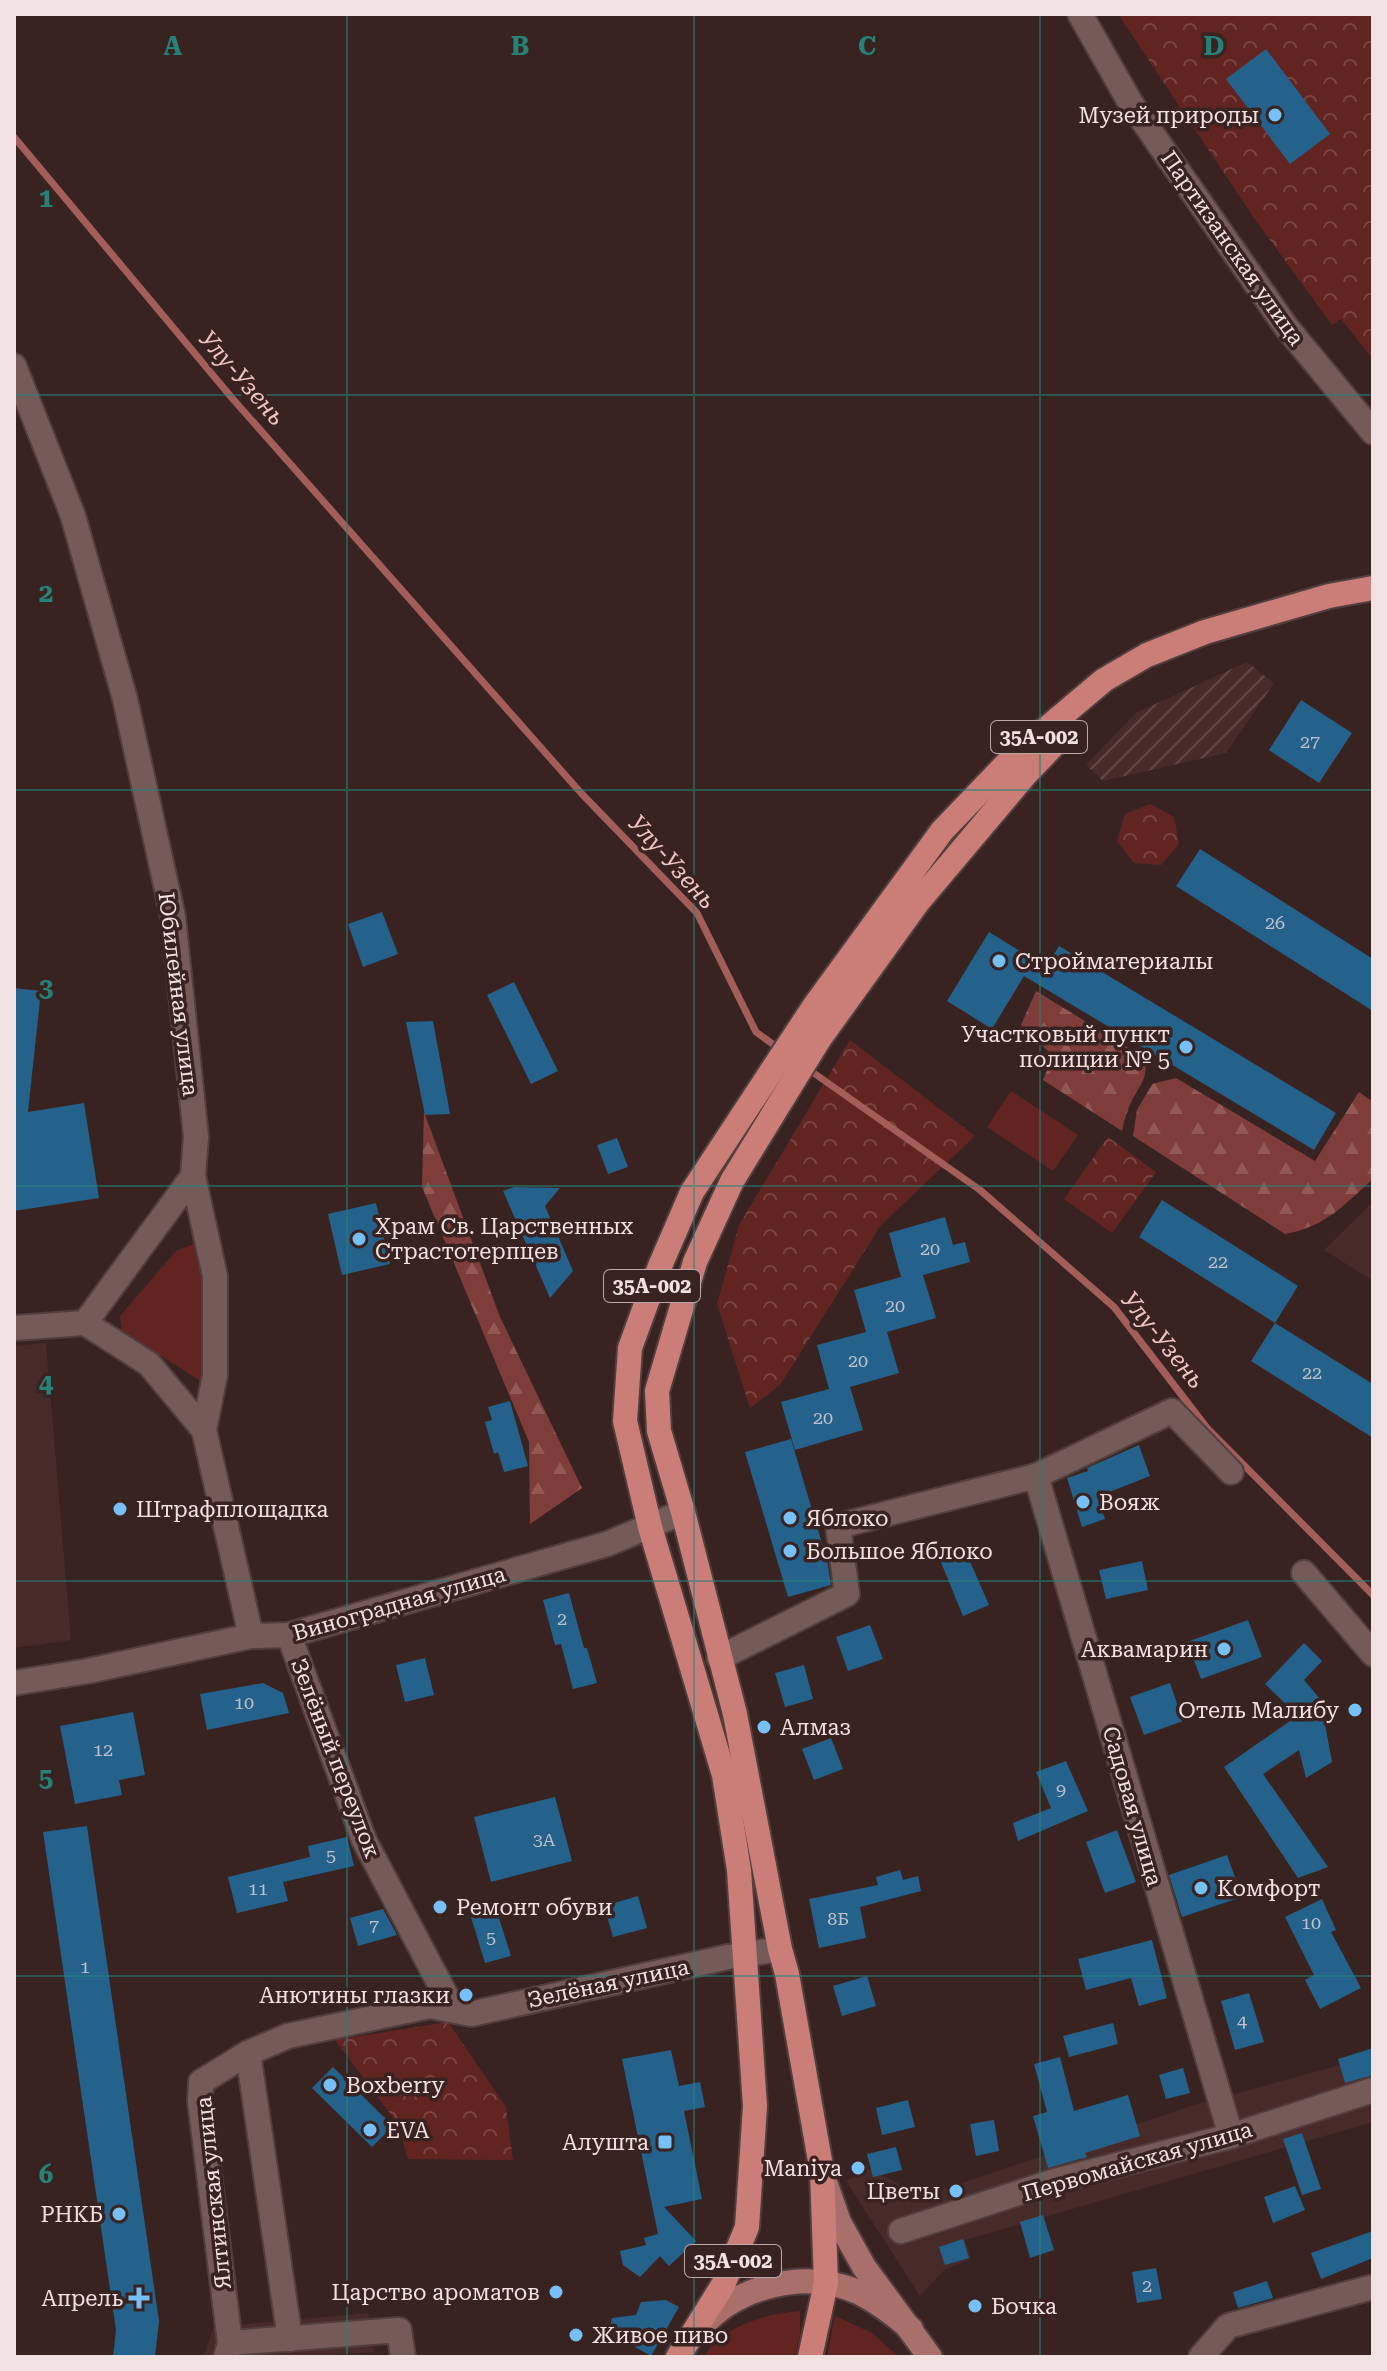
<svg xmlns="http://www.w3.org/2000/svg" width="1387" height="2371" font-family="'Roboto Serif',serif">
  <defs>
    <pattern id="industrial-furrows" width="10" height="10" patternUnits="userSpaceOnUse" patternTransform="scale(2)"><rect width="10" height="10" fill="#472b28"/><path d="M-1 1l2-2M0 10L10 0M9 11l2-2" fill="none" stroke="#624947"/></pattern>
    <pattern id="forest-firs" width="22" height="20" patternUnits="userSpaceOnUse" patternTransform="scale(2)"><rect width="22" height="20" fill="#7f3d39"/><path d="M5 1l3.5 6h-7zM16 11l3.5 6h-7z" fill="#925955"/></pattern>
    <pattern id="park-crowns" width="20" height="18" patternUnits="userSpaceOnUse" patternTransform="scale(2)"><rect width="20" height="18" fill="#622421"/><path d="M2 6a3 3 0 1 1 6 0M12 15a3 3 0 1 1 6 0" fill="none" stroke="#794441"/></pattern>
  </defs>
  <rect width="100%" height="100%" fill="#392321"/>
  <!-- built -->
  <g fill="#472b28">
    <polygon points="1373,1202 1373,1281 1324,1250"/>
    <polygon points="46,1343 71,1640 14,1648 14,1346"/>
    <polygon points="1373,2056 1373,2122 965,2240 971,2259 945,2269 920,2296 846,2181 870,2169 923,2196 1194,2105"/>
    <polygon points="368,2313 374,2352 302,2357 203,2357 214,2327"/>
  </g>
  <!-- industrial -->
  <polygon fill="url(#industrial-furrows)" points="1247,662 1274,683 1226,753 1103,781 1086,765 1136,713"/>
  <!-- grass -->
  <g fill="#622421">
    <polygon points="1011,1091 1078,1135 1053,1171 987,1127"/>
    <polygon points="194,1244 203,1256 207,1382 199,1380 122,1331 120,1316 176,1251"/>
    <path d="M800,2311V2335L795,2357H703C724,2326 764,2314 800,2311Z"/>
    <polygon points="835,2316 872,2333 899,2357 827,2357"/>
  </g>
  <!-- forest -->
  <g fill="url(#forest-firs)">
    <path d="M1036,991L1145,1058C1148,1077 1141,1084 1132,1100C1127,1110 1124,1121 1122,1131L1043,1080L1053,1056L1021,1025Z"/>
    <path d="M1176,1078L1315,1161L1359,1092L1373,1102V1179C1344,1205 1325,1227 1285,1234L1133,1136L1137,1110L1152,1084Z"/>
    <polygon points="424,1112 500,1317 582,1488 530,1524 529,1442 422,1187"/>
  </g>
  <!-- park -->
  <g fill="url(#park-crowns)">
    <polygon points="1118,14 1373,14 1373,359 1341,319 1332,325 1254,218"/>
    <polygon points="1150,804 1174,817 1179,844 1161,865 1134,863 1117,841 1125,814"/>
    <polygon points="850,1040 975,1136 881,1225 780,1385 750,1408 717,1304 739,1225"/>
    <polygon points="1108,1137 1156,1172 1112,1233 1064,1199"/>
    <polygon points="448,2022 506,2107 513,2160 408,2159 398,2124 335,2040"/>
  </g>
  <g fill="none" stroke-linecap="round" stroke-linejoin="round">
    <!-- stream -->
    <g stroke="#a45e59" stroke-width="7">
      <polyline points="14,137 232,398 581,793 697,913 756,1032 781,1050"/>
      <polyline points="808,1069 980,1190 1114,1307 1207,1428 1373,1595"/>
    </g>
  </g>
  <!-- building -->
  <g fill="#24618b">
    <polygon points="1266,49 1330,134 1290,164 1226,79"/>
    <polygon points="1301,700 1352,733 1319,783 1269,750"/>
    <polygon points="1200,849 1373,959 1373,1011 1176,886"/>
    <polygon points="382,912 398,954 363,967 348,924"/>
    <polygon points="989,932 1046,967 1059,946 1336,1113 1314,1150 1024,976 992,1029 947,1001"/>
    <polygon points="514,982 558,1071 531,1084 487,995"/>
    <polygon points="14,988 41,991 28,1112 84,1103 99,1198 14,1211"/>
    <polygon points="433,1021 450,1114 425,1115 406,1022"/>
    <polygon points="617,1138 628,1167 608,1174 597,1145"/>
    <polygon points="514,1187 560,1188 545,1206 573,1271 550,1298 503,1191"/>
    <polygon points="1162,1200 1298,1286 1275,1323 1139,1237"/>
    <polygon points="376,1203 390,1264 342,1275 328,1214"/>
    <polygon points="945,1217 953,1245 965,1242 970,1262 923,1275 936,1318 887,1332 899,1373 850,1387 863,1430 795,1450 781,1402 829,1389 817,1345 866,1332 854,1290 901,1277 889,1233"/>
    <polygon points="1275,1323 1373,1384 1373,1438 1251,1361"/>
    <polygon points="510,1401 528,1466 504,1472 498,1452 494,1454 485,1422 492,1420 488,1407"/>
    <polygon points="791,1439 827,1560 831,1585 788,1597 745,1452"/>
    <polygon points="1139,1445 1150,1476 1097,1497 1105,1519 1082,1527 1067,1478 1088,1471 1087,1468"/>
    <polygon points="965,1550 989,1605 963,1616 940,1560"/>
    <polygon points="1142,1561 1148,1590 1106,1599 1099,1570"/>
    <polygon points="569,1593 584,1648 587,1648 597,1683 573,1689 561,1644 555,1645 543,1600"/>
    <polygon points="1248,1620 1262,1657 1201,1679 1187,1642"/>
    <polygon points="870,1625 883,1659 848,1671 836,1637"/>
    <polygon points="1304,1643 1322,1661 1304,1680 1332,1713 1324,1719 1332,1762 1306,1778 1299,1750 1263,1774 1328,1867 1298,1878 1224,1767 1290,1721 1283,1713 1290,1708 1265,1684"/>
    <polygon points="425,1658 434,1695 405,1702 396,1665"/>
    <polygon points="804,1665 813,1699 785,1707 775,1673"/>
    <polygon points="263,1683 283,1693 289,1713 207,1730 200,1694"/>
    <polygon points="1170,1683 1183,1721 1144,1735 1130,1697"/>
    <polygon points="133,1712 145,1775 119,1780 122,1795 75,1804 60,1726"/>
    <polygon points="831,1738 843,1769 814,1780 802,1749"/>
    <polygon points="1066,1761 1088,1811 1018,1841 1013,1823 1051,1808 1036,1772"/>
    <polygon points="555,1797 572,1861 491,1882 474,1817"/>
    <polygon points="87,1826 159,2321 155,2357 113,2357 116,2330 43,1832"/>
    <polygon points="1117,1830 1136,1882 1105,1893 1086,1842"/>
    <polygon points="347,1837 354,1866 283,1882 288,1901 237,1913 228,1877 310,1857 308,1846"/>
    <polygon points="1227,1855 1242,1897 1182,1917 1169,1875"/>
    <polygon points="900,1870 903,1880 918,1876 921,1891 860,1907 866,1938 819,1948 809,1899 878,1885 876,1877"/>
    <polygon points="638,1896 647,1928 613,1937 604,1906"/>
    <polygon points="1322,1899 1336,1930 1331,1932 1361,1988 1320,2009 1305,1980 1314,1975 1285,1917"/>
    <polygon points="383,1909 397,1935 358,1946 350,1918"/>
    <polygon points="496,1909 511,1956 485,1963 471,1917"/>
    <polygon points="1152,1940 1167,1998 1139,2006 1131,1978 1086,1990 1078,1959"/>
    <polygon points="867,1976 876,2006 842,2016 833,1986"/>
    <polygon points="1249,1993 1264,2042 1235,2050 1221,2001"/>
    <polygon points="1113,2023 1118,2044 1069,2057 1063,2036"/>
    <polygon points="1373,2048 1373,2075 1345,2083 1338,2059"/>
    <polygon points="671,2050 679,2086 700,2082 705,2107 684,2111 702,2199 664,2207 696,2241 669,2266 660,2256 640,2277 623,2265 620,2251 646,2245 644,2238 658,2234 622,2059"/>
    <polygon points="1060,2057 1074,2111 1128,2095 1140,2136 1085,2153 1087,2157 1048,2168 1033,2116 1047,2112 1034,2064"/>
    <polygon points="333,2067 393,2126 372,2147 312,2088"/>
    <polygon points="1183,2068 1190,2093 1166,2099 1159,2075"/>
    <polygon points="908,2100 915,2127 882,2135 876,2108"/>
    <polygon points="994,2120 999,2151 976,2156 970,2124"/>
    <polygon points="1302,2133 1321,2189 1302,2195 1283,2139"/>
    <polygon points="896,2147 902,2170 873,2177 867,2154"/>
    <polygon points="1295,2186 1305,2210 1273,2223 1264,2197"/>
    <polygon points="1043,2215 1054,2250 1030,2258 1020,2222"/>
    <polygon points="1373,2231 1373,2258 1321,2279 1311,2253"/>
    <polygon points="963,2239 969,2258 945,2265 939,2247"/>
    <polygon points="1156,2268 1162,2299 1137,2303 1132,2272"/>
    <polygon points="1267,2281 1273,2298 1238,2308 1233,2292"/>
    <polygon points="666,2300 679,2307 651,2356 635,2347 629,2334 608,2334 612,2318 636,2315 641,2302"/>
  </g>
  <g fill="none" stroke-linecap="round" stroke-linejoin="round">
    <!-- minor casing -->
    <g stroke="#523e3d" stroke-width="28">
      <g id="minor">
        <polyline points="1080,14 1130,102 1287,328 1373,432"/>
        <polyline points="14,366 73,516 125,699 173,917 196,1137 193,1176 215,1276 215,1375 204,1430 251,1636"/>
        <polyline points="85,1323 149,1364 204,1430"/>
        <polyline points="14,1328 85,1323 193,1176"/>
        <polyline points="1036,1476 1231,2136"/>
        <polyline points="1304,1573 1373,1654"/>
        <polyline points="289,1635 364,1840 453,2009"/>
        <polyline points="719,1658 847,1594 838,1526 1036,1476 1172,1411 1231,1472"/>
        <polyline points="14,1683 88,1671 251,1636 289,1635 607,1544 683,1512"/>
        <polyline points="248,2053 290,2339"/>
        <polyline points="901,2231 1055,2181 1231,2136 1373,2090"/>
        <polyline points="230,2343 399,2330 403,2357"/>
        <polyline points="226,2357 230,2343 200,2101 201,2082 248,2053 288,2036 430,2006 471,2014 728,1957 780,1949"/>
        <polyline points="1201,2357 1228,2326 1373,2287"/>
      </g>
    </g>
    <!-- major casing -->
    <g stroke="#523e3d" stroke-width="28">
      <g id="major">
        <polyline points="825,2182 839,2222 864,2267 930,2357"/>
        <path d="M700,2328C738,2285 807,2268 860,2293C879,2303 895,2315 911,2329"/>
      </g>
    </g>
    <!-- highway casing -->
    <g stroke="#523e3d" stroke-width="28">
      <g id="highway">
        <polyline points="678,2357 723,2285 747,2227 755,2106 739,1870 724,1775 650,1527 625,1421 630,1348 660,1266 692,1192 815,1005 942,831 1015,755 1104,680 1147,655 1205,632 1329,596 1373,588"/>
        <polyline points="810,2357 826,2283 822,2172 787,1974 780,1949 735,1714 683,1512 659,1431 657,1391 695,1262 732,1181 794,1080 820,1038 918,902 1025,775 1068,730"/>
      </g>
    </g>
    <!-- minor -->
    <use href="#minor" stroke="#755b58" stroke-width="24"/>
    <!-- major -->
    <use href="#major" stroke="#a9706b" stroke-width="24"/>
    <!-- highway -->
    <use href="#highway" stroke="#cb7e78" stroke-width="24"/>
  </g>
  <!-- grid -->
  <path fill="none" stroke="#268179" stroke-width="2" stroke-opacity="0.55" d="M347,14V2357M694,14V2357M1040,14V2357M14,395H1373M14,790H1373M14,1186H1373M14,1581H1373M14,1976H1373"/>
  <!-- markers -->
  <g fill="#76c0f7" stroke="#392321" stroke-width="3">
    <circle cx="1275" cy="115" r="8"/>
    <circle cx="999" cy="961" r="8"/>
    <circle cx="1186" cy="1047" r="8"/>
    <circle cx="359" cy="1239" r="8"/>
    <circle cx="1083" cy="1502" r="8"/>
    <circle cx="120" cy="1509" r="8"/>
    <circle cx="790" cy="1518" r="8"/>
    <circle cx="790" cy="1551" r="8"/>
    <circle cx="1224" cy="1649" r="8"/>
    <circle cx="1355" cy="1710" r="8"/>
    <circle cx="764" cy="1727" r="8"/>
    <circle cx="1201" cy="1888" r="8"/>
    <circle cx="440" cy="1907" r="8"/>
    <circle cx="466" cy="1995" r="8"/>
    <circle cx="330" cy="2085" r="8"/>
    <circle cx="370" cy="2130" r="8"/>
    <rect x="657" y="2134" width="16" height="16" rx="4"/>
    <circle cx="858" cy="2168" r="8"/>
    <circle cx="956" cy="2191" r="8"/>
    <circle cx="119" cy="2214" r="8"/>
    <circle cx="556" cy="2292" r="8"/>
    <path d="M135 2286h8v8h8v8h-8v8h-8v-8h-8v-8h8z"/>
    <circle cx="975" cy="2306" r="8"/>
    <circle cx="576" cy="2335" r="8"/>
  </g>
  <g text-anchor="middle" stroke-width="7" stroke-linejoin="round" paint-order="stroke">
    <!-- number labels -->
    <g font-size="18" fill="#bec1cb">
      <text x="1310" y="748">27</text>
      <text x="1275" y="929">26</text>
      <text x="930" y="1255">20</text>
      <text x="1218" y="1268">22</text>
      <text x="895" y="1312">20</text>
      <text x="858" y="1367">20</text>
      <text x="1312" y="1379">22</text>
      <text x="823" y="1424">20</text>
      <text x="562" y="1625">2</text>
      <text x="244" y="1709">10</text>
      <text x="103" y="1756">12</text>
      <text x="1061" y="1796">9</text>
      <text x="544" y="1846">3А</text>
      <text x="331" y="1862">5</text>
      <text x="258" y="1895">11</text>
      <text x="838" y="1925">8Б</text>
      <text x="1311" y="1929">10</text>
      <text x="374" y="1932">7</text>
      <text x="491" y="1944">5</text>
      <text x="85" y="1973">1</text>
      <text x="1242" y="2027">4</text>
      <text x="1147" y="2292">2</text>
    </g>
    <!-- shield labels -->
    <g fill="#392321" stroke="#baa8a7" stroke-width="2">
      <rect x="991" y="721" width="96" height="32" rx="6"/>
      <rect x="604" y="1270" width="96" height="32" rx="6"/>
      <rect x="685" y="2245" width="96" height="32" rx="6"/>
    </g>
    <g font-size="20" font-weight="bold" fill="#f1e1e0">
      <text x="1039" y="744">35А-002</text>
      <text x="652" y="1293">35А-002</text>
      <text x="733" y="2268">35А-002</text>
    </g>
    <!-- poi labels -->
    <g font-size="22" fill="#f1e1e0" stroke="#392321" text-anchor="start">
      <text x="1259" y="123" text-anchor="end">Музей природы</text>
      <text x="1015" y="969">Стройматериалы</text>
      <text x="1170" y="1042" text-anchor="end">Участковый пункт<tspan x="1170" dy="25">полиции № 5</tspan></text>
      <text x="375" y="1234">Храм Св. Царственных<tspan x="375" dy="25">Страстотерпцев</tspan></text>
      <text x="1099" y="1510">Вояж</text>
      <text x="136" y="1517">Штрафплощадка</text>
      <text x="806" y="1526">Яблоко</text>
      <text x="806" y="1559">Большое Яблоко</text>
      <text x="1208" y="1657" text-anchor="end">Аквамарин</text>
      <text x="1339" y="1718" text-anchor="end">Отель Малибу</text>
      <text x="780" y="1735">Алмаз</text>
      <text x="1217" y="1896">Комфорт</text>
      <text x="456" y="1915">Ремонт обуви</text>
      <text x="450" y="2003" text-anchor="end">Анютины глазки</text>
      <text x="346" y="2093">Boxberry</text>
      <text x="386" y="2138">EVA</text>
      <text x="649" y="2150" text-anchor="end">Алушта</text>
      <text x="842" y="2176" text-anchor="end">Maniya</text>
      <text x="940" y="2199" text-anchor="end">Цветы</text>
      <text x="103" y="2222" text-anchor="end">РНКБ</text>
      <text x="540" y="2300" text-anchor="end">Царство ароматов</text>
      <text x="123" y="2306" text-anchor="end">Апрель</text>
      <text x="991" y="2314">Бочка</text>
      <text x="592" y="2343">Живое пиво</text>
    </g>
    <!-- street labels -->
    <g font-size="22" fill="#f1e1e0" stroke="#392321">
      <text transform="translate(1233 248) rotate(55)" y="8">Партизанская улица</text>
      <text transform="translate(179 994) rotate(83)" y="8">Юбилейная улица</text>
      <text transform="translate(399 1603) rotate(-16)" y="8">Виноградная улица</text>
      <text transform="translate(336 1758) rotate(69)" y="8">Зелёный переулок</text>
      <text transform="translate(1133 1806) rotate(74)" y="8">Садовая улица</text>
      <text transform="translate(608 1983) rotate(-12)" y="8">Зелёная улица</text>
      <text transform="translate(1137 2161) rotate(-16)" y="8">Первомайская улица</text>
      <text transform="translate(213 2193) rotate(-96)" y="8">Ялтинская улица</text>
    </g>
    <!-- water labels -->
    <g font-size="24" font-style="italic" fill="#f1c7c2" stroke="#392321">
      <text transform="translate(242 378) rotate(49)" y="8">Улу-Узень</text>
      <text transform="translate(672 862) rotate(48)" y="8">Улу-Узень</text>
      <text transform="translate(1163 1340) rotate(51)" y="8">Улу-Узень</text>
    </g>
  </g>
  <g font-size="26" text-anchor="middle" font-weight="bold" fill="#268179" stroke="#392321" stroke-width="7" stroke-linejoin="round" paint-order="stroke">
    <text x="173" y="55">A</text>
    <text x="520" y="55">B</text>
    <text x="867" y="55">C</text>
    <text x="1214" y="55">D</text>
    <text x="46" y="207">1</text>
    <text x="46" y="602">2</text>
    <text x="46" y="997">3</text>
    <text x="46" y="1392">4</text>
    <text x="46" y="1787">5</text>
    <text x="46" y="2183">6</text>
  </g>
  <!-- border -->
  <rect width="1387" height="2371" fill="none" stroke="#f1e1e0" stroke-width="32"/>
</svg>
